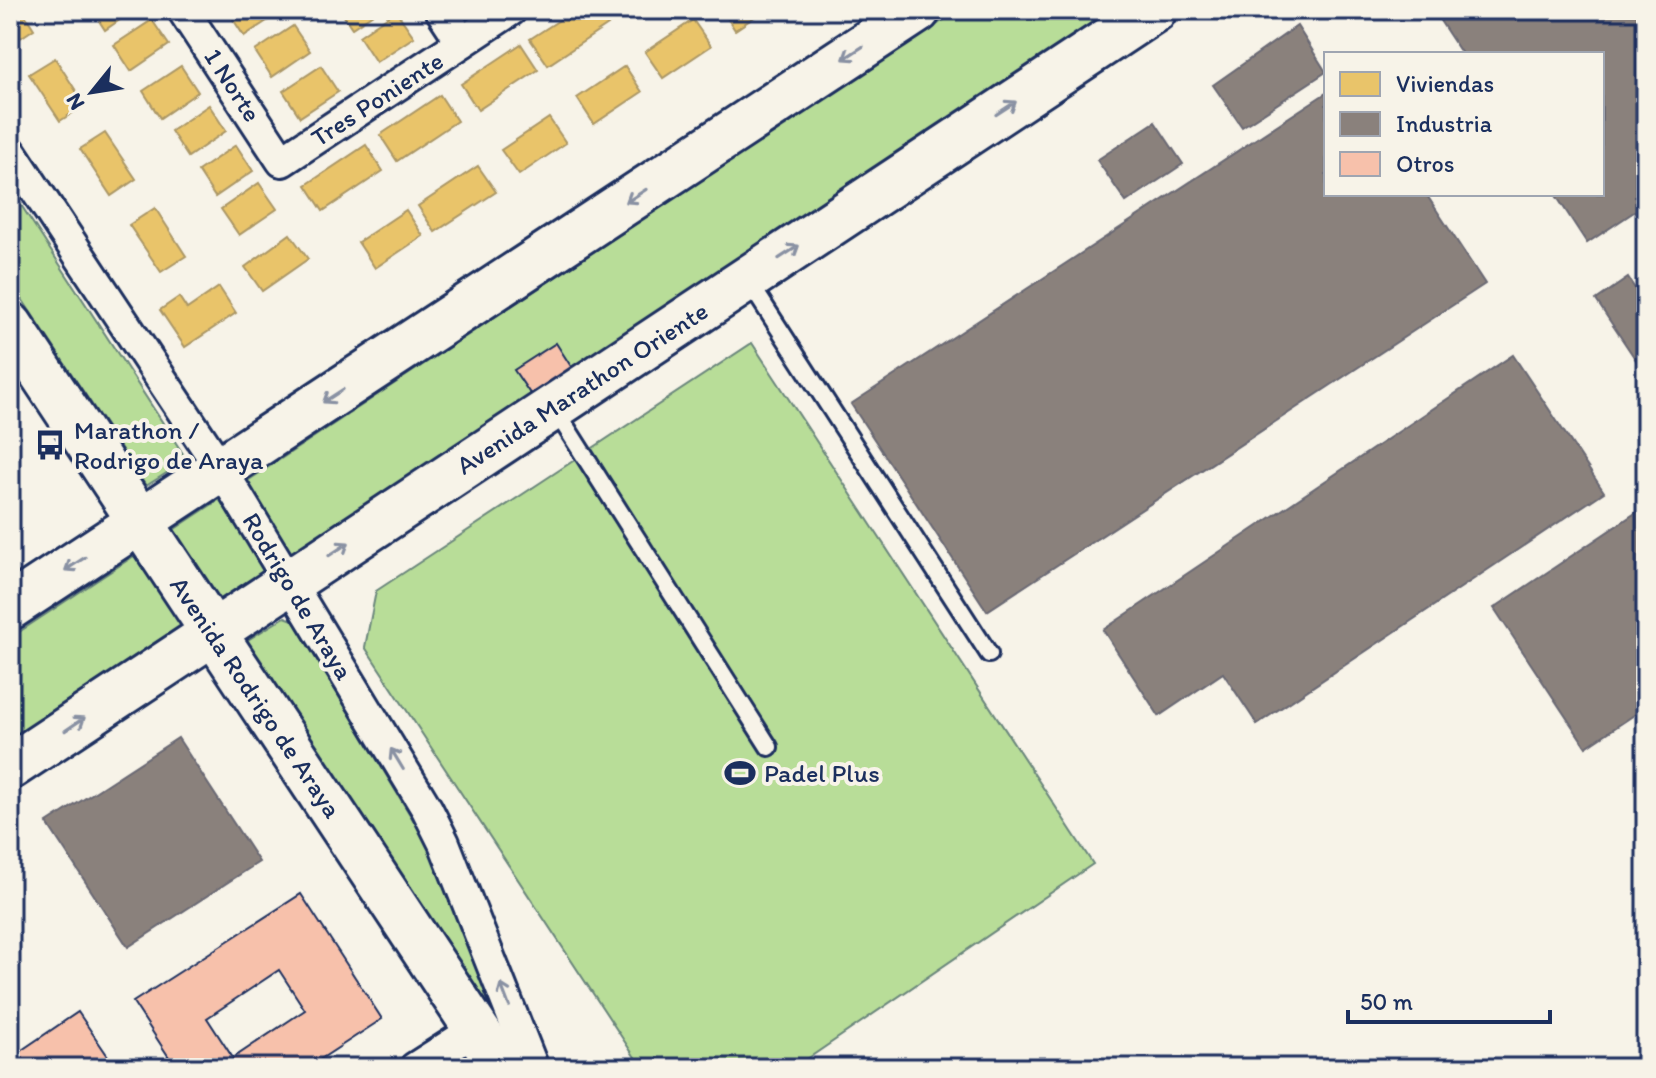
<svg xmlns="http://www.w3.org/2000/svg" width="1656" height="1078" font-family="Itim,sans-serif">
  <rect width="100%" height="100%" fill="#f7f3e8"/>
  <filter id="ink" filterUnits="userSpaceOnUse"><feTurbulence type="fractalNoise" baseFrequency=".0125" numOctaves="2"/><feDisplacementMap in="SourceGraphic" scale="16" xChannelSelector="R" yChannelSelector="G"/><feConvolveMatrix kernelMatrix="1 2 1 2 8 2 1 2 1" color-interpolation-filters="sRGB"/></filter>
  <g filter="url(#ink)">
    <!-- green -->
    <g fill="#b8dd98" stroke="#6a867b" stroke-width="2">
      <polygon points="959,10 1133,10 10,756 10,638"/>
      <polygon points="10,188 187,460 146,486 10,281"/>
      <polygon points="752,343 1093,864 794,1068 642,1068 365,647 376,591"/>
      <polygon points="285,617 293,620 427,843 502,1013 487,1021 243,653 246,641"/>
    </g>
    <!-- homes -->
    <g fill="#e9c46a" stroke="#ab9766" stroke-width="2">
      <polygon points="10,10 22,10 34,29 10,45"/>
      <polygon points="92,10 134,10 105,30"/>
      <polygon points="227,10 281,10 282,11 244,36"/>
      <polygon points="340,10 379,10 352,28"/>
      <polygon points="575,10 597,10 608,25 548,65 530,39"/>
      <polygon points="604,10 630,10 612,22"/>
      <polygon points="722,10 765,10 735,30"/>
      <polygon points="396,11 414,37 376,62 359,36"/>
      <polygon points="152,20 169,45 131,71 114,45"/>
      <polygon points="693,20 711,46 663,78 645,52"/>
      <polygon points="293,26 310,51 272,77 255,51"/>
      <polygon points="521,44 538,70 478,110 461,84"/>
      <polygon points="55,58 85,105 60,121 29,74"/>
      <polygon points="181,66 198,92 160,118 143,91"/>
      <polygon points="321,66 338,92 300,117 283,91"/>
      <polygon points="625,66 642,92 594,124 577,98"/>
      <polygon points="440,95 457,121 397,161 380,135"/>
      <polygon points="209,105 226,131 188,157 171,131"/>
      <polygon points="549,118 566,143 519,175 501,150"/>
      <polygon points="105,133 136,179 111,196 80,149"/>
      <polygon points="236,145 253,171 215,197 198,171"/>
      <polygon points="366,145 383,171 323,211 306,185"/>
      <polygon points="478,166 496,192 435,232 418,206"/>
      <polygon points="259,183 277,209 239,235 221,209"/>
      <polygon points="155,208 186,256 161,272 129,225"/>
      <polygon points="406,210 423,236 375,268 358,242"/>
      <polygon points="290,234 308,259 262,291 245,267"/>
      <polygon points="219,287 236,313 185,347 160,310 179,297 187,309"/>
    </g>
    <!-- industry -->
    <g fill="#8a817c" stroke="#696873" stroke-width="2">
      <polygon points="1433,10 1646,10 1646,204 1587,243 1555,194 1602,194 1602,54 1462,54"/>
      <polygon points="1297,26 1326,72 1242,127 1213,85"/>
      <polygon points="1326,93 1326,194 1426,194 1485,284 987,611 851,404"/>
      <polygon points="1155,122 1183,164 1126,202 1097,160"/>
      <polygon points="1628,278 1646,305 1646,375 1596,300"/>
      <polygon points="1513,355 1604,492 1257,724 1223,673 1159,716 1103,630"/>
      <polygon points="1646,506 1646,707 1586,747 1494,608"/>
      <polygon points="178,738 259,862 128,947 47,823"/>
    </g>
    <!-- building -->
    <g fill="#f7c1ab" stroke="#1b2f5e" stroke-width="2" fill-rule="evenodd">
      <polygon points="556,343 572,368 531,395 514,370"/>
      <path d="M301,894L382,1019L307,1068H176L133,1002ZM279,970L305,1010L233,1058L207,1018Z"/>
      <polygon points="78,1012 116,1068 10,1068 10,1058"/>
    </g>
    <g fill="none" stroke-linecap="round" stroke-linejoin="round">
      <!-- lane casing -->
      <g stroke="#1b2f5e" stroke-width="22">
        <g id="lane">
          <polyline points="749,282 989,654"/>
          <polyline points="554,408 769,747"/>
        </g>
      </g>
      <!-- street casing -->
      <g stroke="#1b2f5e" stroke-width="36">
        <g id="street">
          <polyline points="183,10 282,161 511,10"/>
          <polyline points="441,10 462,42"/>
          <polyline points="10,151 221,469 427,809 444,843 533,1068"/>
          <polyline points="415,1068 476,1029"/>
        </g>
      </g>
      <!-- secondary casing -->
      <g stroke="#1b2f5e" stroke-width="50">
        <g id="secondary">
          <polyline points="10,325 502,1068"/>
          <polyline points="10,607 918,10"/>
          <polyline points="10,767 1154,10"/>
        </g>
      </g>
      <!-- lane -->
      <use href="#lane" stroke="#f7f3e8" stroke-width="16"/>
      <!-- street -->
      <use href="#street" stroke="#f7f3e8" stroke-width="30"/>
      <!-- secondary -->
      <use href="#secondary" stroke="#f7f3e8" stroke-width="44"/>
    </g>
    <!-- one-way arrows -->
    <defs><path id="oneway-shaft" d="M-6 0H5M1.5-3L5.5 0L1.5 3" fill="none" stroke-width="1.6" stroke-linecap="round" stroke-linejoin="round" transform="scale(2)"/></defs>
    <g stroke="#8991a3">
      <use href="#oneway-shaft" transform="translate(853 53) rotate(147)"/>
      <use href="#oneway-shaft" transform="translate(1006 108) rotate(-33)"/>
      <use href="#oneway-shaft" transform="translate(636 196) rotate(147)"/>
      <use href="#oneway-shaft" transform="translate(789 252) rotate(-33)"/>
      <use href="#oneway-shaft" transform="translate(333 396) rotate(147)"/>
      <use href="#oneway-shaft" transform="translate(339 549) rotate(-33)"/>
      <use href="#oneway-shaft" transform="translate(75 564) rotate(147)"/>
      <use href="#oneway-shaft" transform="translate(75 724) rotate(-34)"/>
      <use href="#oneway-shaft" transform="translate(397 759) rotate(-121)"/>
      <use href="#oneway-shaft" transform="translate(505 995) rotate(-111)"/>
    </g>
  </g>
  <!-- icons -->
  <defs>
    <g id="bus-bare" transform="scale(2.4)"><path d="M-5-6H5V4H4V6H2V4H-2V6H-4V4H-5ZM-3.5-4V0h7V-4ZM-3.5 1.2v1.5H-2V1.2ZM2 1.2v1.5H3.5V1.2Z" fill="#1b2f5e" stroke="#f7f3e8" stroke-width="2.5" paint-order="stroke"/></g>
    <g id="stadium-bare" transform="scale(2.4)"><path d="M0-5a6.5 5 0 1 0 0 10a6.5 5 0 1 0 0-10ZM-3.5-1.8h7v3.6h-7Z" fill="#1b2f5e" stroke="#f7f3e8" stroke-width="2.5" paint-order="stroke"/></g>
  </defs>
  <g fill-rule="evenodd">
    <use href="#bus-bare" x="50" y="445"/>
    <use href="#stadium-bare" x="740" y="773"/>
  </g>
  <g text-anchor="middle" stroke-width="8" stroke-linejoin="round" paint-order="stroke">
    <!-- street labels -->
    <g font-size="26" fill="#1b2f5e" stroke="#f7f3e8">
      <text transform="translate(233 85) rotate(57)" y="9">1 Norte</text>
      <text transform="translate(377 99) rotate(-33)" y="9">Tres Poniente</text>
      <text transform="translate(582 388) rotate(-33)" y="9">Avenida Marathon Oriente</text>
      <text transform="translate(298 596) rotate(59)" y="9">Rodrigo de Araya</text>
      <text transform="translate(256 697) rotate(56)" y="9">Avenida Rodrigo de Araya</text>
    </g>
    <!-- poi labels -->
    <g font-size="26" fill="#1b2f5e" stroke="#f7f3e8" text-anchor="start">
      <text x="74" y="439">Marathon /<tspan x="74" dy="30">Rodrigo de Araya</tspan></text>
      <text x="764" y="782">Padel Plus</text>
    </g>
  </g>
  <!-- margin -->
  <rect width="1656" height="1078" fill="none" stroke="#f7f3e8" stroke-width="40"/>
  <rect x="20" y="20" width="1616" height="1038" fill="none" stroke="#1b2f5e" stroke-width="3" filter="url(#ink)"/>
  <!-- legend -->
  <rect x="1324" y="52" width="280" height="144" fill="#f7f3e8" stroke="#9fa5b1" stroke-width="2"/>
  <rect x="1340" y="72" width="40" height="24" fill="#e9c46a" stroke="#9fa5b1" stroke-width="2"/>
  <text x="1396" y="92" font-size="24" fill="#1b2f5e">Viviendas</text>
  <rect x="1340" y="112" width="40" height="24" fill="#8a817c" stroke="#9fa5b1" stroke-width="2"/>
  <text x="1396" y="132" font-size="24" fill="#1b2f5e">Industria</text>
  <rect x="1340" y="152" width="40" height="24" fill="#f7c1ab" stroke="#9fa5b1" stroke-width="2"/>
  <text x="1396" y="172" font-size="24" fill="#1b2f5e">Otros</text>
  <!-- north arrow -->
  <g transform="translate(92 92) rotate(240)" stroke="#f7f3e8" stroke-width="6" paint-order="stroke">
  <path d="M0-6L14 30L0 20L-14 30Z" fill="#1b2f5e"/>
  <text y="-12" font-size="22" font-weight="bold" text-anchor="middle" fill="#1b2f5e">N</text>
  </g>
  <!-- scale -->
  <path d="M1348 1010v12h202v-12" fill="none" stroke="#1b2f5e" stroke-width="4"/>
  <text x="1360" y="1010" font-size="24" fill="#1b2f5e" stroke="#f7f3e8" stroke-width="6" paint-order="stroke">50 m</text>
</svg>
